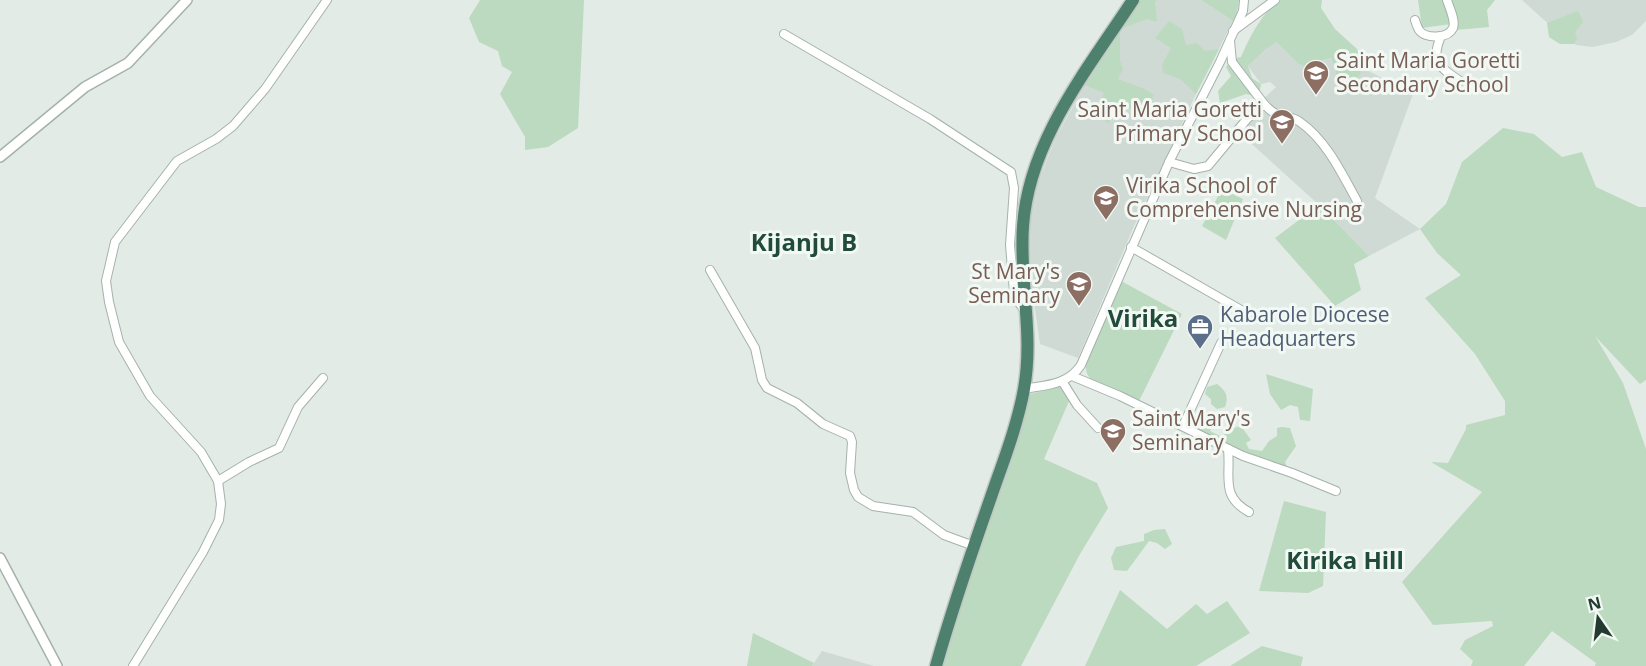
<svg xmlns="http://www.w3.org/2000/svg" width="1646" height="666" font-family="'Open Sans',sans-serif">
  <rect width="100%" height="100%" fill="#e2ebe5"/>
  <!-- built -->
  <g fill="#d0dad4">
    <polygon points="1140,0 1201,0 1233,21 1196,94 1134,226 1078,358 1040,344 1032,288 1029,242 1032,198 1055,139 1085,85"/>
    <polygon points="1522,0 1646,0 1646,21 1632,35 1616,42 1593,47 1576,45 1544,20"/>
    <polygon points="1277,42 1318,61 1331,58 1336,71 1336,83 1353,90 1363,68 1413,94 1375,198 1420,229 1369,256 1319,205 1233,127 1276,87 1270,82 1261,84 1248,66 1266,49"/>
    <polygon points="822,651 874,666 812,666"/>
  </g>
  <!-- green -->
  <g fill="#bcdabf">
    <polygon points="480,0 584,0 578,128 548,147 525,150 525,137 500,94 512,72 502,66 498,51 479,42 469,18"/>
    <polygon points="1141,0 1157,0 1155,2 1157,22 1147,19 1123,28"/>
    <polygon points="1201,0 1239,0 1236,18 1233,21"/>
    <path d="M1279,0H1322L1321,8L1335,29L1357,49L1363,68L1353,90L1345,93L1336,83V71L1331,58L1318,61L1309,68L1299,64L1277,42L1266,49L1248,66L1252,78L1261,84L1259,97L1246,94L1220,103L1218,91L1231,76L1226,67L1233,59L1241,57C1250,36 1261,15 1279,0Z"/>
    <polygon points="1418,0 1448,0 1451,24 1422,28"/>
    <polygon points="1452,0 1495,0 1487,10 1489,27 1456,30"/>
    <polygon points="1578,11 1583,22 1575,32 1577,38 1574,44 1560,44 1549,37 1547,23"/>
    <polygon points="1169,21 1182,29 1186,45 1197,43 1205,51 1219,49 1196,94 1180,79 1163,73 1162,65 1171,48 1155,38"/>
    <path d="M1120,33V61L1123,69L1118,79C1131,85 1143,86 1154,95L1149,105L1137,100L1132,109L1121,107L1115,118L1110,116L1109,124L1096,112L1104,93L1085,85Z"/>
    <polygon points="1503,128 1534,134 1562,157 1582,152 1596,187 1639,207 1646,207 1646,380 1640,384 1595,336 1623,383 1646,449 1646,666 1595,666 1596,663 1552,631 1524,666 1471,666 1473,661 1460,649 1465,640 1493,626 1492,621 1433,625 1402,582 1482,492 1431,462 1448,463 1466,429 1466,425 1505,415 1505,401 1475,354 1425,298 1461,275 1437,253 1420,229 1446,204 1462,162"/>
    <polygon points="1222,189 1243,199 1226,240 1202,226"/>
    <polygon points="1319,205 1369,256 1354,264 1361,290 1335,306 1275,238"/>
    <path d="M1121,281L1182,314L1138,403L1092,381C1089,377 1086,373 1086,368C1086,350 1112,300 1121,281Z"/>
    <polygon points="1266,374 1313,389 1310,421 1300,420 1298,407 1290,405 1281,410 1270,394"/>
    <path d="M1217,384C1226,391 1229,396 1225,407L1217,409L1211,404V399L1205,394L1207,387Z"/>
    <polygon points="1060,386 1069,401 1044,459 1097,483 1108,508 1080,554 1021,666 941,666 998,495 1027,395"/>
    <polygon points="1195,422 1200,426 1206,425 1212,427 1210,431 1222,437 1229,429 1241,426 1251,440 1246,443 1249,449 1262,451 1269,441 1277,436 1277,428 1282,427 1290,428 1296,446 1285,462 1288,470 1243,454 1187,427"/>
    <polygon points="1284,501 1326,512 1323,586 1308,593 1259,591"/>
    <polygon points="1165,529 1172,544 1165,549 1157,543 1149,541 1127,571 1114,570 1111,558 1116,547 1144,541 1144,534 1154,530"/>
    <polygon points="1120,590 1167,629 1196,604 1207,614 1227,601 1250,633 1196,666 1085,666"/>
    <polygon points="753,633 814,663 812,666 747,666"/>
    <polygon points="1262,646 1303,657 1301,666 1230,666"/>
  </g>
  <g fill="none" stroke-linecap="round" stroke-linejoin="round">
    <!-- minor casing -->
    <g stroke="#a5b2ab" stroke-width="10">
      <g id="minor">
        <path d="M1415,20C1416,23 1417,27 1419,30C1425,39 1448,39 1453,28C1456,21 1449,7 1447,0"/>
        <polyline points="1233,31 1275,0"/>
        <polyline points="784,34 930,119 1011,172 1014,188 1010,245 1014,292 1017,300 1025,311"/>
        <path d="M1441,36C1430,62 1439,67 1460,81"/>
        <polyline points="1230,41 1232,62 1264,104"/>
        <path d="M1169,162L1194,169L1208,166L1247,119L1264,104C1280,122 1286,112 1300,122C1327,141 1342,174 1357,201"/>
        <polyline points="1131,247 1248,314"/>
        <polyline points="710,270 755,348 762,380 767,388 797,403 823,424 850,436 852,442 850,473 854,490 858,497 873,506 913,512 944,535 974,546"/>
        <polyline points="1072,376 1120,396 1243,456 1292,473 1336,491"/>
        <polyline points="1062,381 1077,405 1098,428"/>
        <path d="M1024,389C1046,385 1068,385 1081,365L1169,162L1220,62L1243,11L1244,0"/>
        <polyline points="1183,426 1221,343"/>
        <path d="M1228,449C1231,477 1220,496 1249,512"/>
        <polyline points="218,481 249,462 279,448 298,407 323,378"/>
        <polyline points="133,666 203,552 219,520 221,504 218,481 201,452 150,396 119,342 109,302 106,281 115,242 177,161 216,139 233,126 265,89 327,0"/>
      </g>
    </g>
    <!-- tertiary casing -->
    <g stroke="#a5b2ab" stroke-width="12">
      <g id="tertiary">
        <polyline points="0,157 85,87 128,63 187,0"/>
        <polyline points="0,558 57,666"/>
      </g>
    </g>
    <!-- trunk casing -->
    <g stroke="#c1c8c5" stroke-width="15">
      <path id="trunk" d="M936,666C952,609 971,554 991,497C1003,462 1017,427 1024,389C1034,334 1019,281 1023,226C1029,140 1088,69 1133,0"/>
    </g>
    <!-- minor -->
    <use href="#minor" stroke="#fff" stroke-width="8"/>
    <!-- tertiary -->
    <use href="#tertiary" stroke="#fff" stroke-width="9"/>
    <!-- trunk -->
    <use href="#trunk" stroke="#4d806d" stroke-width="12"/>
  </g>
  <!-- icons -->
  <defs>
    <g id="school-pin" transform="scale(1.35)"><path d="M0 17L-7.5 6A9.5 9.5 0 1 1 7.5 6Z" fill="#8d6e63" stroke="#f2f8f4"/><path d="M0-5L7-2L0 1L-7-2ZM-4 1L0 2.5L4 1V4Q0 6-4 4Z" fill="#fff"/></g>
    <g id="university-pin" transform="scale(1.35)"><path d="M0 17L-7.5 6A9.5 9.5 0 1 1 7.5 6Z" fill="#8d6e63" stroke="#f2f8f4"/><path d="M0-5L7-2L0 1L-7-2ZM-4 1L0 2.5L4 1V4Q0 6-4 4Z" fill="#fff"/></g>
    <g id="office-pin" transform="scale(1.35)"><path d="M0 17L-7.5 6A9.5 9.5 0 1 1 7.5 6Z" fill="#5c6f8a" stroke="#f2f8f4"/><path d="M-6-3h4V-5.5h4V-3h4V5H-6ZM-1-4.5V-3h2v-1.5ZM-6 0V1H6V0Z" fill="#fff"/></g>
  </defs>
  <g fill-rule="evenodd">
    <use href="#school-pin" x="1316" y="73"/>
    <use href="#school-pin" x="1282" y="122"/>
    <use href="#university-pin" x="1106" y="198"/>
    <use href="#university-pin" x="1079" y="284"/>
    <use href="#office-pin" x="1200" y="327"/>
    <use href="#school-pin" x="1113" y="431"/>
  </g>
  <g text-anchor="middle" stroke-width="6" stroke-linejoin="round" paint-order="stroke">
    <!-- education labels -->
    <g font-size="21" fill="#785e54" stroke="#f2f8f4" text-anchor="start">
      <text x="1336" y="68">Saint Maria Goretti<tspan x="1336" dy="24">Secondary School</tspan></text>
      <text x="1262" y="117" text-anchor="end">Saint Maria Goretti<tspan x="1262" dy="24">Primary School</tspan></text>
      <text x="1126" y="193">Virika School of<tspan x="1126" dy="24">Comprehensive Nursing</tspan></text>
      <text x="1060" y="279" text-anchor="end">St Mary's<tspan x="1060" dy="24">Seminary</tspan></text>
      <text x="1132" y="426">Saint Mary's<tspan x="1132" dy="24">Seminary</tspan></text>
    </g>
    <!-- service labels -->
    <g font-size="21" fill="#4e5e75" stroke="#f2f8f4" text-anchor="start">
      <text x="1220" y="322">Kabarole Diocese<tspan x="1220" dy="24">Headquarters</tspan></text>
    </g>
    <!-- quarter labels -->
    <g font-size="24" font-weight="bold" fill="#214b3a" stroke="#f2f8f4">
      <text x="804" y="251">Kijanju B</text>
      <text x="1143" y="327">Virika</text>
      <text x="1345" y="569">Kirika Hill</text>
    </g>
  </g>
  <!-- north arrow -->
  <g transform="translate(1598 618) rotate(346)" stroke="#f2f8f4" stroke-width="4.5" paint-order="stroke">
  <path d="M0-4.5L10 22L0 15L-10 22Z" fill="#233a30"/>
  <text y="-9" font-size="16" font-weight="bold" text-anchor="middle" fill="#233a30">N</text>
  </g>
</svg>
